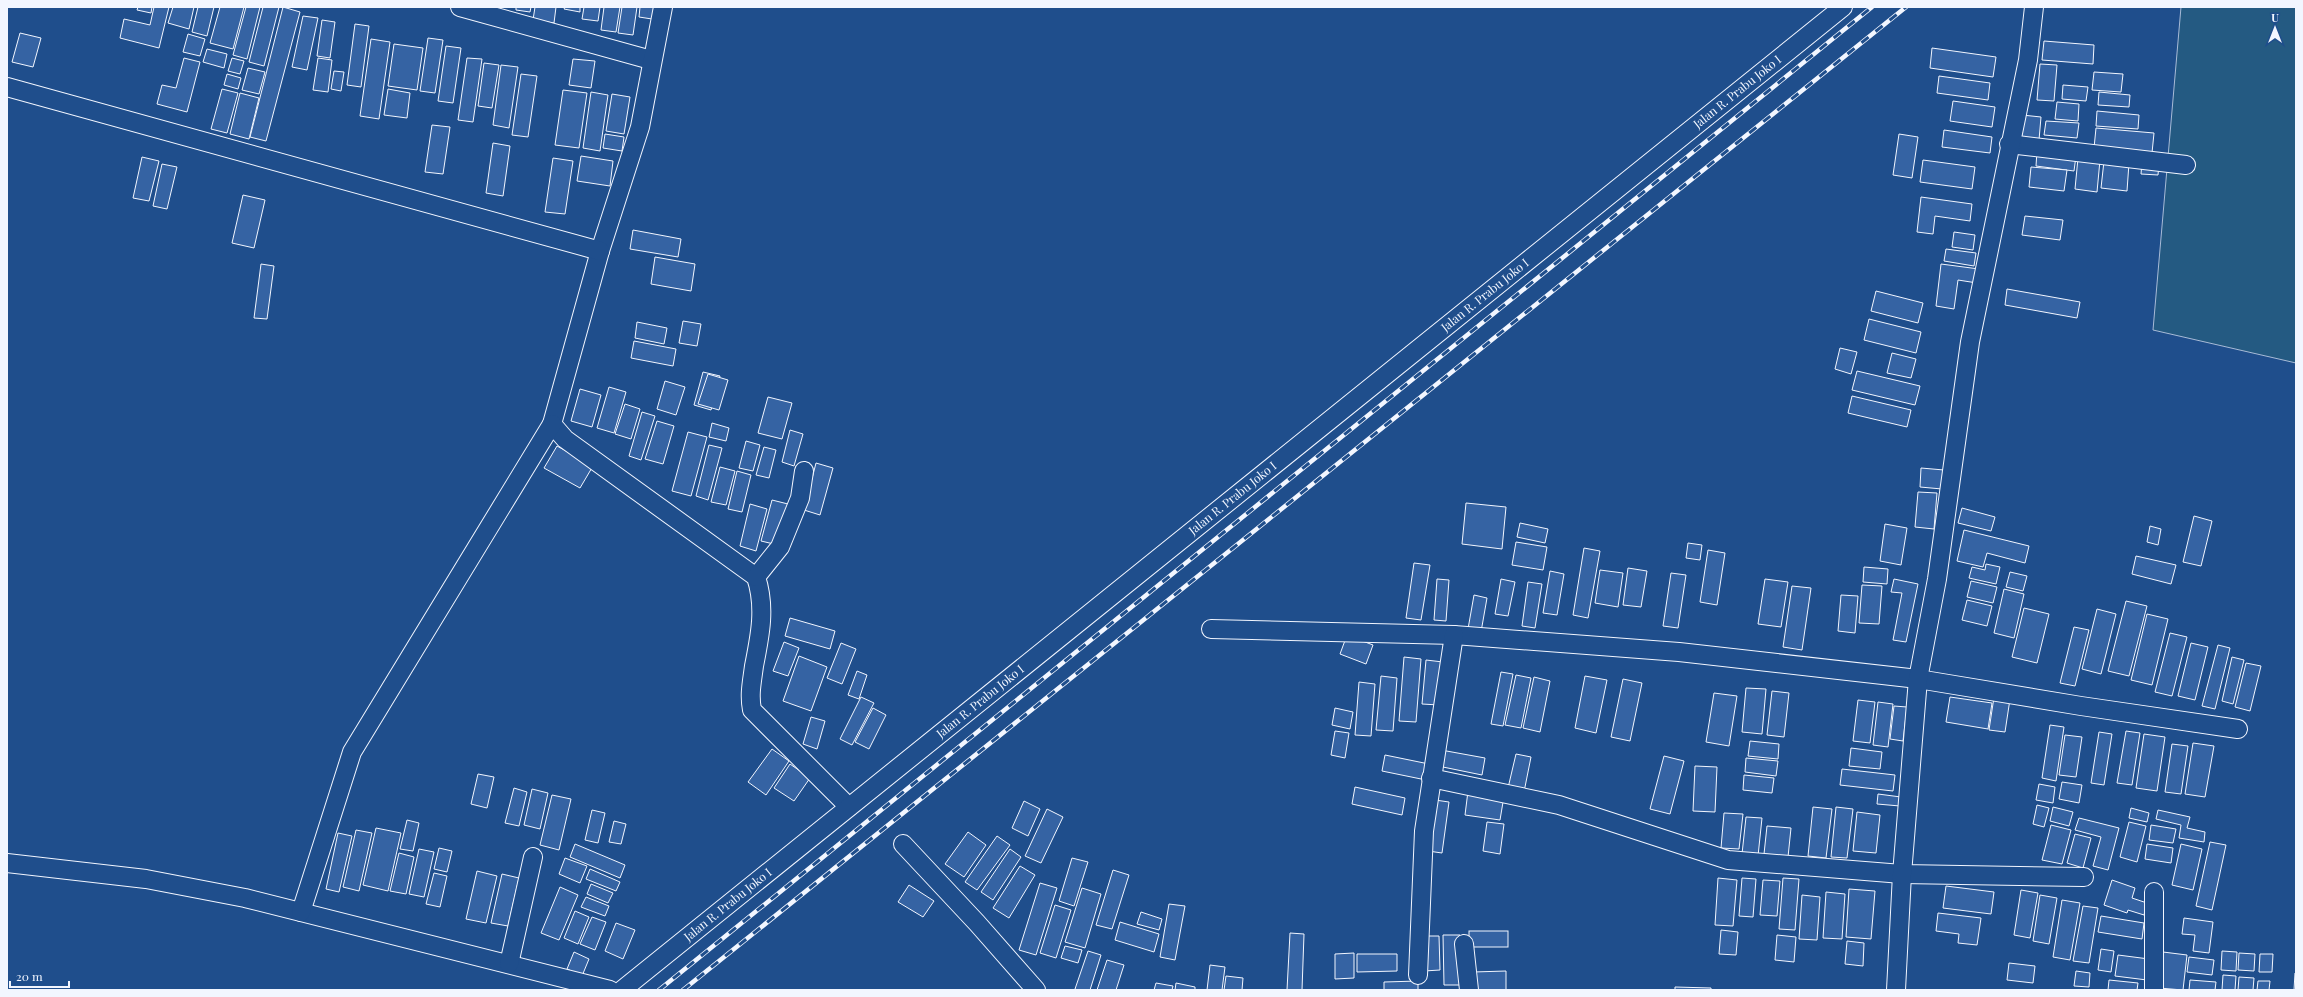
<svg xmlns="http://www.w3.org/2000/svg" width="2303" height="997" font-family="'Playfair Display',serif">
  <rect width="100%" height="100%" fill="#1f4e8c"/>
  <!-- green -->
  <polygon fill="#245a82" stroke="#a8bbd7" points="2181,7 2296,7 2296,363 2153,330"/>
  <!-- building -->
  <g fill="#3563a3" stroke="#f2f6ff">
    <polygon points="138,7 152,7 151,13 137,10"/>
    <polygon points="154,7 169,7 159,48 120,38 124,19 150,25"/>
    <polygon points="173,7 194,7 189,29 168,23"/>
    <polygon points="198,7 214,7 207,36 192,32"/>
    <polygon points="220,7 244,7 233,49 210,43"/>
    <polygon points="246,7 260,7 247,59 233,55"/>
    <polygon points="263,7 279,7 264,66 249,62"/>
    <polygon points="283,7 300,12 266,141 250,137"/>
    <polygon points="516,7 531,7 530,12 516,10"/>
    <polygon points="535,7 556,7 554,23 533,20"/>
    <polygon points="565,7 580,7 580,12 564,9"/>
    <polygon points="584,7 600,7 598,21 582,19"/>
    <polygon points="604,7 620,7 616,32 601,30"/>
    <polygon points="622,7 637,7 633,35 618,33"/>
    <polygon points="640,7 654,7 652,19 639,17"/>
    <polygon points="303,16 318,18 307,70 292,67"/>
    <polygon points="322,20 335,22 330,58 317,56"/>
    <polygon points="355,24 369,26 361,87 347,85"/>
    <polygon points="20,33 41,38 33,67 12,62"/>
    <polygon points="188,34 205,39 200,56 183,52"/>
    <polygon points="428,38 443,40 435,93 420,91"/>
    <polygon points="371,39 390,42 379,119 360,116"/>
    <polygon points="2044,41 2094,45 2093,64 2042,60"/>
    <polygon points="394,44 423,48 417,90 388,86"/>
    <polygon points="446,46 461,48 453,103 438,101"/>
    <polygon points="1932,48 1996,57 1993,77 1930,68"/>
    <polygon points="207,49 227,54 224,68 203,62"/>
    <polygon points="184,58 200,62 187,112 157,104 162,85 176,88"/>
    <polygon points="232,58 244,61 240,74 228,71"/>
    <polygon points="318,58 332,60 328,92 313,90"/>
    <polygon points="467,58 482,59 473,122 458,120"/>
    <polygon points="573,59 595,61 591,88 569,85"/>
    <polygon points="484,63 499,65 492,108 478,106"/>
    <polygon points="2040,64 2057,65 2054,101 2037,100"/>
    <polygon points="501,65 518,67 509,128 493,125"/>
    <polygon points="248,68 265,72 259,94 242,90"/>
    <polygon points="334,71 344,72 341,91 331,89"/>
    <polygon points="2094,72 2123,74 2121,92 2092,90"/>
    <polygon points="227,74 241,78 238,89 224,85"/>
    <polygon points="521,74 537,76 528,137 512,135"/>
    <polygon points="1939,76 1990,83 1988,100 1937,93"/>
    <polygon points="2063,85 2088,87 2086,101 2062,99"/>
    <polygon points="222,89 238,93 227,133 211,129"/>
    <polygon points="388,89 410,93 407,118 384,115"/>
    <polygon points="563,90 587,93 579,148 555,145"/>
    <polygon points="591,92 608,95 600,151 583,148"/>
    <polygon points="2099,92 2130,95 2129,107 2098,105"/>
    <polygon points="240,93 259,98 249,139 230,134"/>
    <polygon points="612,94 630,97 624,134 606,131"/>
    <polygon points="1953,101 1995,107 1992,127 1950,121"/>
    <polygon points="2057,102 2079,104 2078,121 2055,119"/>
    <polygon points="2097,111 2139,115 2138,129 2096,126"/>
    <polygon points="2022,115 2041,117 2039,140 2020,138"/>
    <polygon points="2046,121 2079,123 2077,138 2044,135"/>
    <polygon points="432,125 450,127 443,174 425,172"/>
    <polygon points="2096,128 2154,133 2152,153 2094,148"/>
    <polygon points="1944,130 1992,137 1990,153 1942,147"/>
    <polygon points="605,134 624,137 622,151 603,148"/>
    <polygon points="1899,134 1918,137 1912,178 1893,175"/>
    <polygon points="493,143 510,146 503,196 486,193"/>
    <polygon points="2037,151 2076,156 2074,171 2036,166"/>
    <polygon points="581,156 613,161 610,186 577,181"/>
    <polygon points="142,157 159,161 149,201 133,198"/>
    <polygon points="553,158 573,161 565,214 545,212"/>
    <polygon points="2078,158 2100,160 2097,192 2075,189"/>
    <polygon points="1923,160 1975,167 1972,189 1920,182"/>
    <polygon points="2104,161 2129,163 2127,191 2101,188"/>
    <polygon points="2142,162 2159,164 2158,175 2141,174"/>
    <polygon points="162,164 177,167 167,209 153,206"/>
    <polygon points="2031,167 2067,170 2064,191 2029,187"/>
    <polygon points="243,195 265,200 254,248 232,243"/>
    <polygon points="1921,197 1972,204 1970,221 1935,216 1933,234 1917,232"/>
    <polygon points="2025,216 2063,220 2060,240 2022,235"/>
    <polygon points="633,230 681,239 678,257 630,249"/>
    <polygon points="1954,232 1975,235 1973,250 1952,247"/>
    <polygon points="1946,249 1976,253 1974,266 1944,261"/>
    <polygon points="655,257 695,264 691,291 651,284"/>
    <polygon points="261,264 274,266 267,319 254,318"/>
    <polygon points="1941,264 1979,269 1977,283 1958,280 1954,309 1936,306"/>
    <polygon points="2007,289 2080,302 2077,318 2005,305"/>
    <polygon points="1876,291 1923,303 1918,323 1871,311"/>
    <polygon points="1869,319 1921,332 1916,353 1864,340"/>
    <polygon points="683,321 701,324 697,346 679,343"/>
    <polygon points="637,322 667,328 664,344 635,338"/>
    <polygon points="634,341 676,349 673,366 631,358"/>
    <polygon points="1840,348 1857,352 1851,374 1835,369"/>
    <polygon points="1892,353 1916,359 1911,378 1887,373"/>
    <polygon points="1857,371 1920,386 1915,405 1852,390"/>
    <polygon points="703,372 720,376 711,410 694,405"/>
    <polygon points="708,374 728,380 719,410 698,404"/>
    <polygon points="665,381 685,387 676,415 657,409"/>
    <polygon points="609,387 626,392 614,433 597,428"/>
    <polygon points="580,389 601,395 592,427 571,421"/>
    <polygon points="1852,396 1911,410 1907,427 1848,413"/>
    <polygon points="768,397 792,403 782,439 758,433"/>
    <polygon points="625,404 640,409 631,439 615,434"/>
    <polygon points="642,412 655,416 641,460 629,456"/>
    <polygon points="657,421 674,426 663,464 645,459"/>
    <polygon points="712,423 729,428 726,441 709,437"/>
    <polygon points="790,430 803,434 794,466 782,462"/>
    <polygon points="688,432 707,437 691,496 672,491"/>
    <polygon points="746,441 760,445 753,471 739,468"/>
    <polygon points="709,445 722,448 708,500 696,496"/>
    <polygon points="557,446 593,466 580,488 544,468"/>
    <polygon points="764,447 776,450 769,478 756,475"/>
    <polygon points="816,463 833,468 820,515 804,510"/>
    <polygon points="720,467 735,471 726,505 711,502"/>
    <polygon points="1921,468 1944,470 1942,489 1920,487"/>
    <polygon points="737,471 751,475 742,512 728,509"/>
    <polygon points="1918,492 1937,493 1934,529 1915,527"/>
    <polygon points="772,500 788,504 778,545 761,541"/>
    <polygon points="1466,503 1506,507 1502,549 1462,544"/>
    <polygon points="750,504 767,509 756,551 740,546"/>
    <polygon points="1962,508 1995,517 1991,531 1958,523"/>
    <polygon points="2194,516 2212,521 2201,566 2183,562"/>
    <polygon points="1520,523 1548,529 1545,543 1517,537"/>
    <polygon points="1885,524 1907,528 1901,565 1880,561"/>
    <polygon points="2150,526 2161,529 2158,545 2147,542"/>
    <polygon points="1964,530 2029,546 2025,563 1987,553 1983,567 1957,561"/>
    <polygon points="1516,542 1547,547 1543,570 1512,565"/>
    <polygon points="1688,543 1702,545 1700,560 1686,558"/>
    <polygon points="1584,548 1600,551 1588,618 1573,615"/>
    <polygon points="1708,550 1725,553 1717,605 1700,602"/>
    <polygon points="2136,556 2176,565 2171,584 2132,574"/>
    <polygon points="1414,563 1430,565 1421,620 1406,618"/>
    <polygon points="1986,564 2000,567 1996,584 1969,578 1972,567 1985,570"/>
    <polygon points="1864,567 1888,569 1887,584 1863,582"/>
    <polygon points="1628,568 1647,571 1641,607 1623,605"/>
    <polygon points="1600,570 1623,573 1618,607 1595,603"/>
    <polygon points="1550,571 1564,574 1557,615 1543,613"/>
    <polygon points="2010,572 2027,576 2023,591 2006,587"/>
    <polygon points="1671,573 1686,575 1678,628 1663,626"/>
    <polygon points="1437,579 1449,580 1446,621 1434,620"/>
    <polygon points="1501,579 1515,582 1508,616 1495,614"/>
    <polygon points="1765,579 1788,582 1781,627 1758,624"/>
    <polygon points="1894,579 1918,584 1906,642 1893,640 1902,593 1891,592"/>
    <polygon points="1971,581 1997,587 1993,603 1967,597"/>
    <polygon points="1528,582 1542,584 1535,628 1522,626"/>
    <polygon points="1862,585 1882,586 1879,624 1859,623"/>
    <polygon points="1792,586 1811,588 1802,650 1783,647"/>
    <polygon points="2004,589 2024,594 2014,638 1994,633"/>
    <polygon points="1474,595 1487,598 1481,632 1468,629"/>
    <polygon points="1841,595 1858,596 1855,633 1838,631"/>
    <polygon points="1967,600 1992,606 1987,626 1962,620"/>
    <polygon points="2126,601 2147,606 2129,676 2108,671"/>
    <polygon points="2024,608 2049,614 2037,663 2012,657"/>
    <polygon points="2097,609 2116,614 2101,674 2082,669"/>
    <polygon points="2147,614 2168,619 2152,685 2131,680"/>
    <polygon points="790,618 835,631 830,649 785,636"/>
    <polygon points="2074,627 2089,630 2075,686 2060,683"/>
    <polygon points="2170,633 2187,637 2172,696 2155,692"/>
    <polygon points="1347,635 1373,645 1366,664 1340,654"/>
    <polygon points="784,642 799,648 788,676 773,671"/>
    <polygon points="841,643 856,649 842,684 827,678"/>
    <polygon points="2191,643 2208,647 2195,700 2178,696"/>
    <polygon points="2218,645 2230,648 2215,709 2202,706"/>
    <polygon points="799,656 827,667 811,711 783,701"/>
    <polygon points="1404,657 1421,659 1416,722 1399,721"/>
    <polygon points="2232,657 2244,660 2233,704 2222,701"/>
    <polygon points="1426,660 1443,662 1439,705 1422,704"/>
    <polygon points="2246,663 2261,666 2250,711 2235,707"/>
    <polygon points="857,671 867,675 859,699 848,695"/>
    <polygon points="1501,672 1513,674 1503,726 1491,724"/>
    <polygon points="1516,675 1531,678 1521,728 1505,725"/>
    <polygon points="1381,676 1397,678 1393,731 1376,730"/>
    <polygon points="1585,676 1607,680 1596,733 1575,728"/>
    <polygon points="1534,677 1550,681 1540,732 1523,728"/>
    <polygon points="1623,679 1642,683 1630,741 1611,737"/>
    <polygon points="1359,682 1375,684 1371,736 1355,735"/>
    <polygon points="1746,688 1766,689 1762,734 1742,732"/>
    <polygon points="1772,691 1789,693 1784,737 1767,735"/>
    <polygon points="1714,693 1737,696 1729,746 1706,742"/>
    <polygon points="861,697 874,703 852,745 840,739"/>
    <polygon points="1950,697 1992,703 1988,729 1946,722"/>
    <polygon points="1994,697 2010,699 2005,732 1989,730"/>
    <polygon points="1858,700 1875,702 1870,743 1853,741"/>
    <polygon points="1878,702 1893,704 1888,747 1873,745"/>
    <polygon points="1894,706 1907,707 1903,741 1890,739"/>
    <polygon points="873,708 886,715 869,749 855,742"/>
    <polygon points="1335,708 1353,712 1350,729 1332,725"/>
    <polygon points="811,717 825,721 817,749 803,744"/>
    <polygon points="2050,725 2064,727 2056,781 2042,778"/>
    <polygon points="1335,731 1349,733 1345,758 1331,755"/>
    <polygon points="2126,731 2140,733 2132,785 2117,783"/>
    <polygon points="2099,732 2112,734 2104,785 2091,783"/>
    <polygon points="2144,734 2165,737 2157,791 2136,788"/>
    <polygon points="2065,735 2082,737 2076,777 2059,775"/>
    <polygon points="1750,741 1779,744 1778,759 1748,756"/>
    <polygon points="2193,743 2214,746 2205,797 2185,794"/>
    <polygon points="2172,744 2188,746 2181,794 2165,792"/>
    <polygon points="1851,748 1882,752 1880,769 1849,766"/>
    <polygon points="772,749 789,761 766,795 748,782"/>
    <polygon points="1441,750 1485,758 1482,775 1438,766"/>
    <polygon points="1516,754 1531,757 1524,792 1508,788"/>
    <polygon points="1385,755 1429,764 1426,780 1382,771"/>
    <polygon points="1664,756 1684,761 1670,814 1650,809"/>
    <polygon points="1746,758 1778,761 1776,776 1745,772"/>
    <polygon points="790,764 810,778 794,801 774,788"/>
    <polygon points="1695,766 1717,767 1715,812 1693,811"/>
    <polygon points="1842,769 1895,775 1893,791 1840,785"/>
    <polygon points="478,774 494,777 487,808 471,804"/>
    <polygon points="1744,775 1774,778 1772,793 1743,790"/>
    <polygon points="2062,782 2082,785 2079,803 2059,799"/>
    <polygon points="2039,784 2055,787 2053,803 2036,800"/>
    <polygon points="1355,787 1405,798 1402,815 1352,804"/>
    <polygon points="514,788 527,792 519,826 505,823"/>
    <polygon points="532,789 548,793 540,829 524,825"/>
    <polygon points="1468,791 1504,796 1500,820 1465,815"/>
    <polygon points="1878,794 1901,797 1900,806 1877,804"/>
    <polygon points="552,795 571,799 559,850 540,845"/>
    <polygon points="1435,800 1449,802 1442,853 1428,851"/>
    <polygon points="1024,801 1040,809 1028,836 1012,828"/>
    <polygon points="2037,805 2049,808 2044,827 2033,824"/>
    <polygon points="1813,807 1832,809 1826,858 1808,856"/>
    <polygon points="1836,807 1853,809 1847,858 1831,857"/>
    <polygon points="2053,807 2073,812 2069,826 2050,821"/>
    <polygon points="2131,808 2149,813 2147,822 2129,818"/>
    <polygon points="1047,809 1063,817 1041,863 1025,856"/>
    <polygon points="592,810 605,813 598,843 585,840"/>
    <polygon points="2158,810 2190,817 2187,828 2205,832 2204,842 2179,838 2181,825 2156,819"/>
    <polygon points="1857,812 1880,815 1876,853 1853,851"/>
    <polygon points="1724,813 1743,814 1739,849 1721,848"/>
    <polygon points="1746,817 1762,818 1758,856 1742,854"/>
    <polygon points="2079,818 2119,828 2108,870 2093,866 2101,837 2075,830"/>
    <polygon points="407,820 419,823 413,851 400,849"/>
    <polygon points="614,821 626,824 621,844 609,842"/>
    <polygon points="1487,822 1504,824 1500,854 1483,851"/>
    <polygon points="2129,822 2146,826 2137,862 2120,857"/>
    <polygon points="2051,825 2071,830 2062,864 2042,860"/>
    <polygon points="2151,825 2176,829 2173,843 2149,840"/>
    <polygon points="1767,826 1791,828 1788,857 1764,854"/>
    <polygon points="376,828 401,833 388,891 363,885"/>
    <polygon points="356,830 372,833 359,891 343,887"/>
    <polygon points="968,832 986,845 964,877 945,864"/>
    <polygon points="338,833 352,836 339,892 326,889"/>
    <polygon points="2075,834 2091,838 2083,868 2067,863"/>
    <polygon points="997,836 1010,845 977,890 965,882"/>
    <polygon points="2210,842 2226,845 2212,910 2196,906"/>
    <polygon points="575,844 625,865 620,878 570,857"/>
    <polygon points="2147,844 2173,848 2171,863 2145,859"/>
    <polygon points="2181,844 2202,849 2193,890 2172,885"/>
    <polygon points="439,848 452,851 447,872 434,869"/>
    <polygon points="419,849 434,852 424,897 409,894"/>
    <polygon points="1010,849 1021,857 993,900 981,892"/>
    <polygon points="399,853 414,857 406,894 390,891"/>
    <polygon points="565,858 587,866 580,883 559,874"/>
    <polygon points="1072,858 1088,862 1074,906 1059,901"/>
    <polygon points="1020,866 1035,875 1009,918 993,908"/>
    <polygon points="590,869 620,882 616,891 586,879"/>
    <polygon points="1113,870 1129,875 1112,929 1096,925"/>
    <polygon points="477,871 497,876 486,923 466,919"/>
    <polygon points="434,873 447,876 440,907 426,904"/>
    <polygon points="502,874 519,878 508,926 491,923"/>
    <polygon points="1718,878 1737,880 1733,926 1715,925"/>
    <polygon points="1742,878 1756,879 1753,917 1739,916"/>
    <polygon points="1783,878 1799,879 1795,930 1779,929"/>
    <polygon points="1763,880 1780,881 1777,916 1760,915"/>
    <polygon points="2112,880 2135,888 2132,898 2147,903 2144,915 2128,910 2127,913 2104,905"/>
    <polygon points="1040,883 1057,888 1036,955 1019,950"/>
    <polygon points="591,884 613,893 608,903 587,894"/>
    <polygon points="909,885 934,901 923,917 898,902"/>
    <polygon points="1946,886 1994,892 1991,914 1943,908"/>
    <polygon points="560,887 578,895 559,940 541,933"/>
    <polygon points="1082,888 1101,894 1085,948 1065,942"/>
    <polygon points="1849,889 1875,891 1871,939 1846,937"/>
    <polygon points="2021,890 2038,893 2030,938 2014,935"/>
    <polygon points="1826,892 1845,894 1842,939 1823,938"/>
    <polygon points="1802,895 1820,897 1817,940 1799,939"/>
    <polygon points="2040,895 2057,898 2049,944 2033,941"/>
    <polygon points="586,897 609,906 605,916 581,907"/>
    <polygon points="2062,900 2080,903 2070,960 2053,957"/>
    <polygon points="1169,904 1185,906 1175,960 1160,957"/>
    <polygon points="1055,905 1071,910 1056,958 1040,953"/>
    <polygon points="2083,906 2098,908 2089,963 2073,961"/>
    <polygon points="575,911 589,917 578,944 564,938"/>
    <polygon points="1141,912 1162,919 1159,930 1137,924"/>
    <polygon points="1938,913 1981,918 1977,945 1958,943 1959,934 1936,931"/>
    <polygon points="2101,916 2144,923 2142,939 2098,932"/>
    <polygon points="592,917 606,922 595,950 580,944"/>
    <polygon points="2184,918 2213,922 2209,953 2193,951 2195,935 2182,934"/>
    <polygon points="1120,922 1159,934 1154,952 1115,940"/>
    <polygon points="616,923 635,930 623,959 605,951"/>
    <polygon points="1721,930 1738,932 1736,955 1719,954"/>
    <rect x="1469" y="931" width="39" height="16"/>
    <polygon points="1290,933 1304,934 1302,990 1287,990"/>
    <polygon points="1443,935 1460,935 1461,985 1444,985"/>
    <polygon points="1777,935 1796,937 1794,962 1775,960"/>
    <polygon points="1423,936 1439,936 1440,970 1424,971"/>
    <polygon points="1847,941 1864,943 1863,966 1845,964"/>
    <polygon points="1065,946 1082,950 1078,963 1061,958"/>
    <polygon points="2101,949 2114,951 2111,972 2098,970"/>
    <polygon points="1088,951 1101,955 1090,990 1077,990 1075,989"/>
    <polygon points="2222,951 2237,952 2236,971 2221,970"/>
    <polygon points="574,952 589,959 582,976 567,969"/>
    <polygon points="2163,952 2187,955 2183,990 2159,988"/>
    <polygon points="1354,953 1354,978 1335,979 1335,954"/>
    <polygon points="2239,953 2255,954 2254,971 2238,970"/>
    <polygon points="1357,954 1397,954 1397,971 1357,972"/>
    <polygon points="2260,954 2273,954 2272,972 2259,972"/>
    <polygon points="2118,955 2149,959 2147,980 2115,976"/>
    <polygon points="2189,957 2214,960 2212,975 2187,972"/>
    <polygon points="1107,960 1124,965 1116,990 1097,990"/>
    <polygon points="2009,963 2035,966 2033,983 2007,980"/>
    <polygon points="1210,965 1225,967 1222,990 1207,990"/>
    <polygon points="1506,971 1506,990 1474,990 1473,972"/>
    <polygon points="2076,971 2090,973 2089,987 2074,986"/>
    <polygon points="2295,973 2296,973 2296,990 2294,990"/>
    <polygon points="2223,975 2236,976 2235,990 2222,990"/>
    <polygon points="1226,976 1243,978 1242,990 1224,990"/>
    <polygon points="2239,977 2254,978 2253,990 2238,990"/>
    <polygon points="2109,980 2138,983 2137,990 2108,990"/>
    <polygon points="2190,980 2216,982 2215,990 2189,990"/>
    <polygon points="1418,981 1418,990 1384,990 1384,982"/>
    <polygon points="2258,981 2270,981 2269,990 2257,990"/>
    <polygon points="1156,983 1173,986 1172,990 1154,990"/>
    <polygon points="1176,983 1195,987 1195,990 1175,990"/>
    <polygon points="1675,987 1711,988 1711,990 1675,990"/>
  </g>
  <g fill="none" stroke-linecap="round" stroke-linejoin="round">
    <!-- minor casing -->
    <g stroke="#f2f6ff" stroke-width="20">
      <g id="minor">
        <polyline points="460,7 651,60"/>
        <path d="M663,7L640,127L600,251L552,424L565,439L756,577C766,607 760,636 754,666C752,682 749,694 752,710L849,807"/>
        <polyline points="7,87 600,251"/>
        <polyline points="2009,144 2186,165"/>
        <polyline points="756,577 780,547 800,498 804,471"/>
        <polyline points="1211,629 1454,635 1679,652 1918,679 2081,706 2238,729"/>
        <polyline points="1431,778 1559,805 1728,860 1902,874 2084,877"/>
        <polyline points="903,844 977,923 1036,990"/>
        <polyline points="7,863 146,879 245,898 610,990"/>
        <polyline points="301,912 352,752 552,424"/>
        <polyline points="1464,944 1469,990"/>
        <polyline points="509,964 533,857"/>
        <polyline points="1418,975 1424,831 1454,635"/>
        <path id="s1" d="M622,990L1843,7"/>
        <polyline points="1896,990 1902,874 1918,679 1937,579 1970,342 2028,60 2034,7"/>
        <polyline points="2154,990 2154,892"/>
      </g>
    </g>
    <!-- minor -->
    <use href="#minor" stroke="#1f4e8c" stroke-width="18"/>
    <!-- rail casing -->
    <g stroke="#f2f6ff" stroke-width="4.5">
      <g id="rail">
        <polyline points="659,990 1872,7"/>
        <polyline points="683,990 1906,7"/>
      </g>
    </g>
    <!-- rail -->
    <use href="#rail" stroke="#1f4e8c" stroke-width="3" stroke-dasharray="9" stroke-linecap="butt"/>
  </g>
  <g text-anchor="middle" stroke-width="3" stroke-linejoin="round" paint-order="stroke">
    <!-- street labels -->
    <g font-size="12" fill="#f2f6ff" stroke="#1f4e8c">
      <text dy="4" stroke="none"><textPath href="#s1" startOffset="1432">Jalan R. Prabu Joko I</textPath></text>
      <text dy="4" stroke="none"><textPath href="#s1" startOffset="1108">Jalan R. Prabu Joko I</textPath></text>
      <text dy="4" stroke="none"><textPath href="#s1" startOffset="784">Jalan R. Prabu Joko I</textPath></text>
      <text dy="4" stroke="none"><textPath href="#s1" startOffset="460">Jalan R. Prabu Joko I</textPath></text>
      <text dy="4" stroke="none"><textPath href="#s1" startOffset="136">Jalan R. Prabu Joko I</textPath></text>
    </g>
  </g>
  <!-- border -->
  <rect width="2303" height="997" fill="none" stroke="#f2f6ff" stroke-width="16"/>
  <!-- north arrow -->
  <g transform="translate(2275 28)" stroke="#1f4e8c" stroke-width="3" paint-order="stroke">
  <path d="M0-3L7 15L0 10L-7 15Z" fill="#f2f6ff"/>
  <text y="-6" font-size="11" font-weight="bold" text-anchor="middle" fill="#f2f6ff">U</text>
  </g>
  <!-- scale -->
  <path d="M10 981v6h59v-6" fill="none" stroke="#f2f6ff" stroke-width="2"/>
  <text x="16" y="981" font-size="12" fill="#f2f6ff" stroke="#1f4e8c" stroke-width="3" paint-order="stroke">20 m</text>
</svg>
